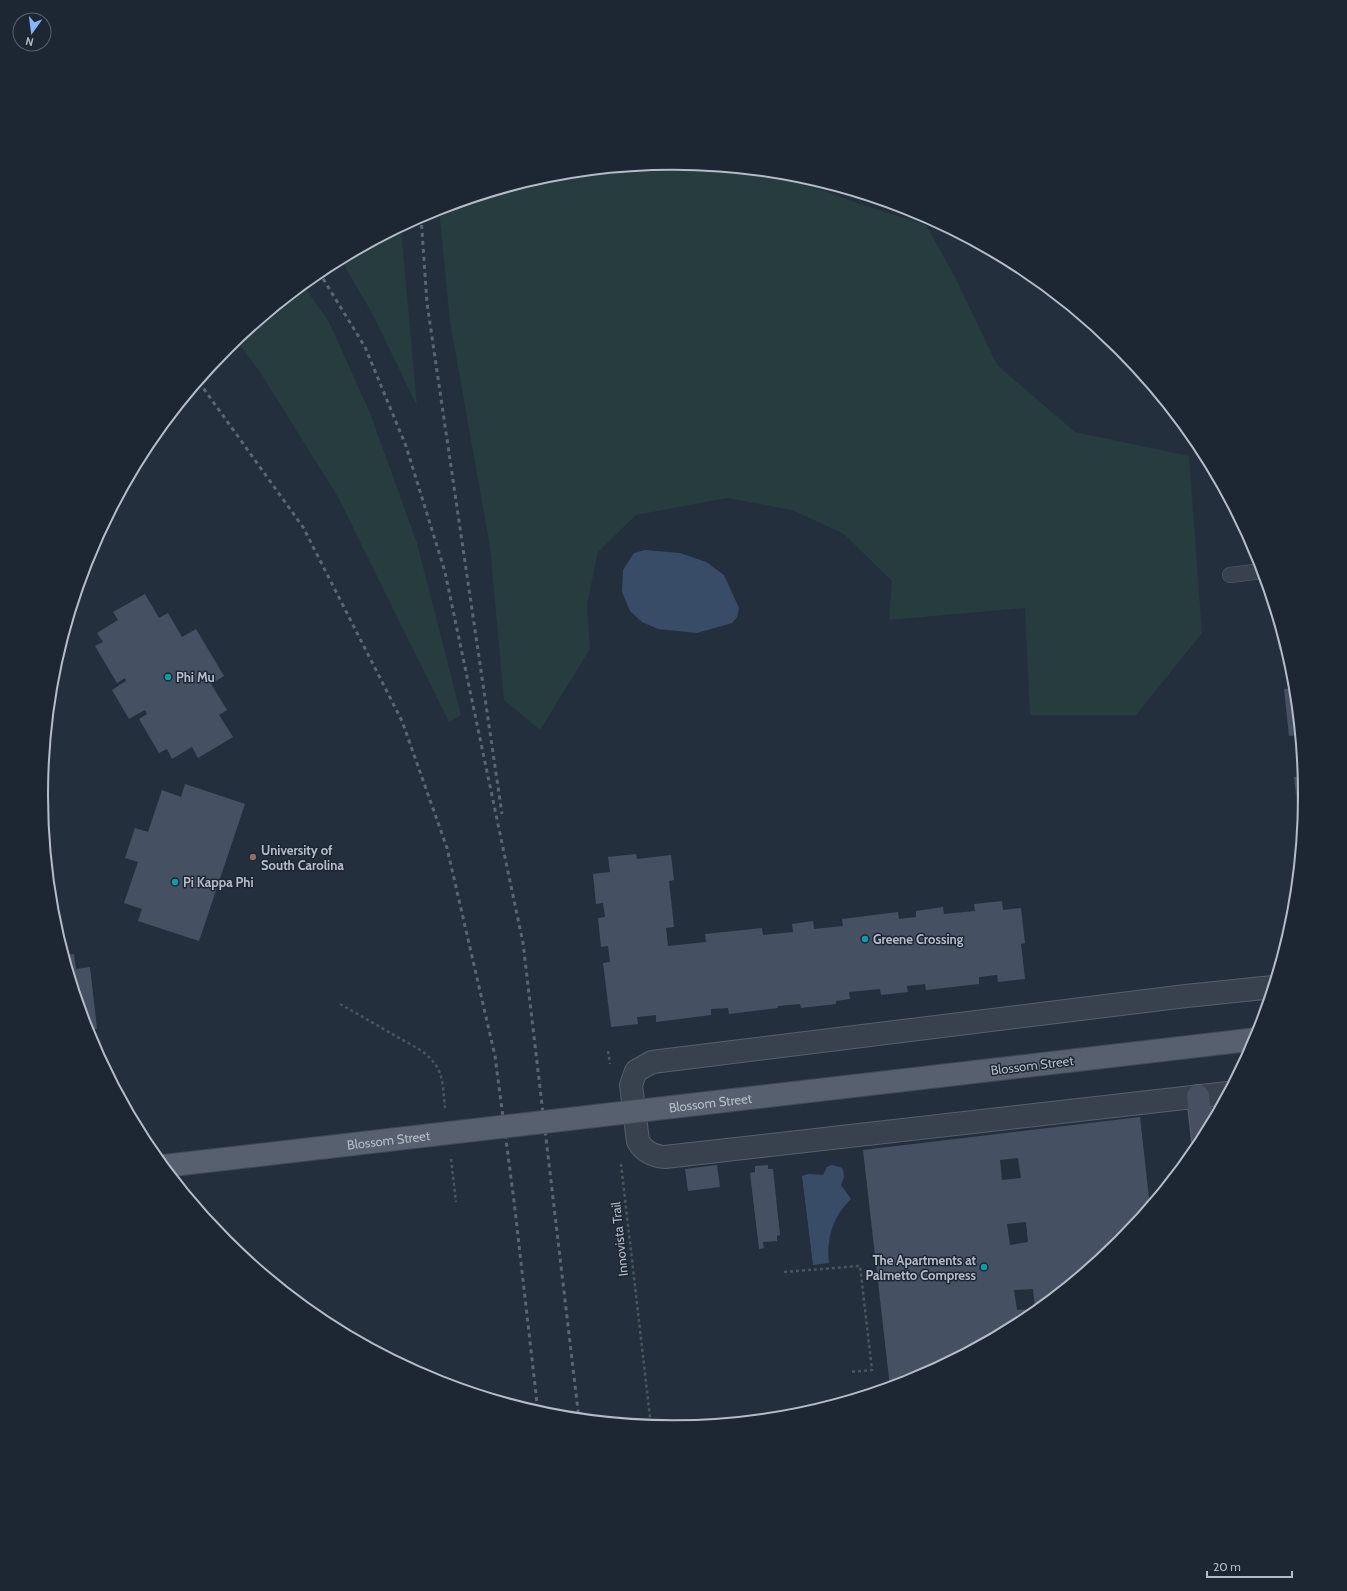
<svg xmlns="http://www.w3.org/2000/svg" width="1347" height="1591" font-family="Cabin,sans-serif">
  <rect width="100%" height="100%" fill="#242f3e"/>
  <!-- green -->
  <g fill="#263c3f">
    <polygon points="674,163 781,174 851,201 926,225 954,275 997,365 1075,432 1189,456 1202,633 1136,715 1030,715 1025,608 889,620 892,581 844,534 792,510 727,498 636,515 598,552 587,604 590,649 540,730 504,700 490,547 450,322 439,209 550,175"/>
    <polygon points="401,228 417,406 372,313 341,260"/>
    <polygon points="303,285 329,322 370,413 417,543 461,715 449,722 338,497 260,372 236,340"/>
  </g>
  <!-- water -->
  <g fill="#394c67">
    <polygon points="645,550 680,553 706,562 724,575 739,608 737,617 732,623 697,633 658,629 642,622 630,611 622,592 623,570 634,553"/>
    <path d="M831,1165L840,1167L843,1169L844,1177L841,1185L851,1199C833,1216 826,1239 829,1263L813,1265L802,1176L808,1174L823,1175L827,1167Z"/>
  </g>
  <!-- building -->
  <g fill="#455162" fill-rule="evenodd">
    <polygon points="145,594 159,618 168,613 182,637 196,629 224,676 211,684 227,710 219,715 233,737 198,758 192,747 172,759 167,749 159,753 139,719 147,714 145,710 129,719 112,690 126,681 125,678 117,683 95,646 103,642 97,633 118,620 113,612"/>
    <polygon points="1274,609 1275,609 1287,649 1279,650"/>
    <polygon points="1288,656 1294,672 1300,739 1299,739 1299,735 1289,736 1284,689 1292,688"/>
    <polygon points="1304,776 1306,796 1303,823 1299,823 1294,777"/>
    <polygon points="185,784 245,804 199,941 138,921 142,909 124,903 138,862 125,858 135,828 148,832 162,790 181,797"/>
    <polygon points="636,854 637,859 671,855 674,880 669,881 674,927 666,928 668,946 706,942 705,934 762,928 763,935 793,932 792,924 813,921 814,929 843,926 842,919 898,912 899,919 916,917 916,911 943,907 944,914 975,911 974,904 1002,901 1003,910 1021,908 1025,943 1021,944 1025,979 998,982 997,975 979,977 979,984 926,990 925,984 907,986 908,992 881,995 880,989 849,992 850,999 836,1001 836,1004 801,1008 800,1004 778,1006 778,1008 729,1014 728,1008 711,1009 711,1015 656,1022 656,1015 637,1017 638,1024 611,1027 603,963 610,962 608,946 601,947 598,918 605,917 603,903 596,904 593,874 610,872 608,857"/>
    <polygon points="74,954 76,969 90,967 97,1029 87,1029 64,955"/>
    <path d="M1140,1117L1150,1207L1121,1243L1025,1322L915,1380L890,1387L863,1150ZM1018,1158L1021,1178L1002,1180L1000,1160ZM1026,1222L1028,1242L1010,1245L1007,1224ZM1033,1289L1035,1309L1017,1310L1014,1290Z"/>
    <polygon points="717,1165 720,1187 688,1191 685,1169"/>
    <polygon points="768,1165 768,1169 773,1169 780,1235 777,1236 777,1241 763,1242 764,1248 759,1249 750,1173 755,1172 755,1166"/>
  </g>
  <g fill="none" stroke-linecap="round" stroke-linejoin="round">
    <!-- lane casing -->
    <g stroke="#565f6c" stroke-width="16">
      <polyline id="lane" points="1230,575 1263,571"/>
    </g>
    <!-- street casing -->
    <g stroke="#565f6c" stroke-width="24">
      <path id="street" d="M1228,1093L665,1157C653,1156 644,1152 638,1141L631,1085L636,1071L652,1062L1186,996L1273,987"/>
    </g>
    <!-- secondary casing -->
    <g stroke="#565f6c" stroke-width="24">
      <polyline id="secondary" points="1198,1096 1203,1140"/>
    </g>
    <!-- primary casing -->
    <g stroke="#414a57" stroke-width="24">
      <polyline id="primary" points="1043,1064 1257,1039"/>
    </g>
    <!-- path -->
    <g stroke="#44595c" stroke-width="2.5" stroke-dasharray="3 3" stroke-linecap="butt">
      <path d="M340,1004L422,1051C445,1069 442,1082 445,1108"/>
      <polyline points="608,1051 610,1064"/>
      <polyline points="451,1159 456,1202"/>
      <polyline points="621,1164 651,1426"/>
      <polyline points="784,1272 860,1266 872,1370 850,1372"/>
    </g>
    <!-- lane -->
    <use href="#lane" stroke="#38414e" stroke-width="15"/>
    <!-- street -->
    <use href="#street" stroke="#38414e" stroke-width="22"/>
    <!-- secondary -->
    <use href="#secondary" stroke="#465061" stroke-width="22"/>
    <!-- primary -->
    <use href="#primary" stroke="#56606e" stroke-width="22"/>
    <!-- rail -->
    <g stroke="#5a6575" stroke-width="3" stroke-dasharray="4 4" stroke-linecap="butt">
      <polyline points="421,217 427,303 502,814"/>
      <polyline points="319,272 365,347 406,446 445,572 523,943 579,1419"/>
      <polyline points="199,382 303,527 402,721 447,848 495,1056 514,1201 538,1412"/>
    </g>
    <!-- primary-bridge casing -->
    <g stroke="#414a57" stroke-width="24" stroke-linecap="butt">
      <g id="primary-bridge">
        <path id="s1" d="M164,1166L1043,1064"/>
      </g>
    </g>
    <!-- primary-bridge -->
    <use href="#primary-bridge" stroke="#56606e" stroke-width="22"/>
  </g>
  <!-- markers -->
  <g fill="#0f9aa8" stroke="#1d2633" stroke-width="1.5">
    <circle cx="168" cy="677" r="4"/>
    <circle cx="175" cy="882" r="4"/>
    <circle cx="865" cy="939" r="4"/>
    <circle cx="984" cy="1267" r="4"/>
  </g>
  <circle fill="#8d6e63" stroke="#1d2633" stroke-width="1.5" cx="253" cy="857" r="4"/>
  <g text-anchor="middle" stroke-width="3" stroke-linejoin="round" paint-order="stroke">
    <!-- poi labels -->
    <g font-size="13" font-weight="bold" fill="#b4bcc9" stroke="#1d2633" text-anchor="start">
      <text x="176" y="682">Phi Mu</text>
      <text x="261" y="855">University of<tspan x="261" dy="15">South Carolina</tspan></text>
      <text x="183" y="887">Pi Kappa Phi</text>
      <text x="873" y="944">Greene Crossing</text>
      <text x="976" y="1265" text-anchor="end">The Apartments at<tspan x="976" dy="15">Palmetto Compress</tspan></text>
    </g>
    <!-- street labels -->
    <g font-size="13" fill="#b4bcc9" stroke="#1d2633">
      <text transform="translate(1032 1065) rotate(-7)" y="5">Blossom Street</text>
      <text dy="5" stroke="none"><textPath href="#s1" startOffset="550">Blossom Street</textPath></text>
      <text dy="5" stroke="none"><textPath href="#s1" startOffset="226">Blossom Street</textPath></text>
      <text transform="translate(619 1239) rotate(-96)" y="5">Innovista Trail</text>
    </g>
  </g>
  <!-- crop -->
  <path d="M0 0H1347V1591H0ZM48 795a625 625 0 1 1 1250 0a625 625 0 1 1-1250 0Z" fill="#1d2633" fill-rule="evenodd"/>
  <path fill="none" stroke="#b4bcc9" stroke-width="2" d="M48 795a625 625 0 1 1 1250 0a625 625 0 1 1-1250 0Z"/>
  <!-- north arrow -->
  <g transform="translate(32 32) rotate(194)"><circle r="19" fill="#1d2633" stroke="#59626f"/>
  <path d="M0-3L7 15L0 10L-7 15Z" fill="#8ab4f8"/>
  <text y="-6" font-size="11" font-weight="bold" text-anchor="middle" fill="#b4bcc9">N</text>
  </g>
  <!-- scale -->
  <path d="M1207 1571v6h85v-6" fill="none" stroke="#b4bcc9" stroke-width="2"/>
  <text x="1213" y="1571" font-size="12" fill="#b4bcc9" stroke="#1d2633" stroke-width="3" paint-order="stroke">20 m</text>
</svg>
